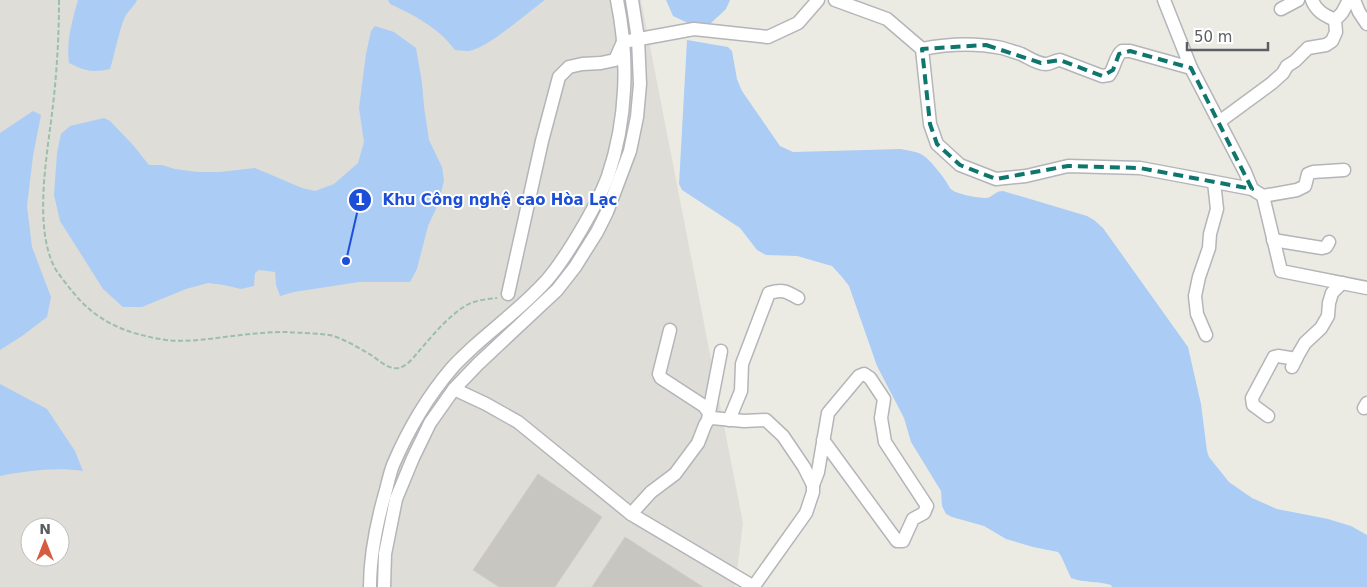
<svg xmlns="http://www.w3.org/2000/svg" width="1367" height="587" font-family="'DejaVu Sans',sans-serif">
  <rect width="100%" height="100%" fill="#ecebe3"/>
  <!-- industrial -->
  <path fill="#deddd8" fill-rule="evenodd" d="M0,0H641L743,523L735,587H0ZM30,527H60V557H30Z"/>
  <!-- water -->
  <g fill="#abcdf5">
    <path d="M78,0H137C134,7 127,11 124,19C118,35 115,53 110,69C94,73 84,71 69,63C66,42 72,21 78,0Z"/>
    <path d="M388,0H545C529,11 485,51 467,51C463,51 459,50 455,50C439,28 414,15 390,4Z"/>
    <polygon points="666,0 730,0 726,9 710,24 690,24 673,16"/>
    <polygon points="375,26 394,32 416,48 422,83 424,107 429,140 442,167 444,180 439,202 428,226 417,269 410,282 359,282 294,292 280,296 276,285 275,272 259,270 255,273 254,286 241,289 224,285 208,283 186,289 142,307 123,307 103,289 60,221 54,195 57,153 61,134 70,126 104,118 110,121 133,145 149,165 162,165 175,169 198,172 220,172 255,168 302,188 315,191 334,184 358,163 364,142 359,108 366,54 371,31"/>
    <path d="M687,40L728,47L732,51L737,79L742,91L780,146L793,152L901,149C909,151 917,151 924,156C930,160 943,176 947,183C949,185 949,188 951,189C955,194 979,198 985,198C993,198 994,191 1003,191L1087,216L1094,220L1103,228L1188,347L1201,404L1207,451L1209,457L1229,482L1252,498L1277,509L1328,519L1351,526L1367,535V587H1112L1111,585C1098,581 1084,583 1071,578L1061,556L1058,552L1033,547L1006,539L984,526L952,517L946,514L942,506L941,491L911,442L904,418L877,366L849,286L842,277L832,266L797,256L766,255L757,250L740,228L682,190L679,184Z"/>
    <polygon points="33,111 41,115 33,156 27,206 32,247 51,297 47,317 22,336 0,350 0,133"/>
    <path d="M0,384L47,409L75,451L83,471C55,467 27,471 0,476Z"/>
  </g>
  <!-- building -->
  <g fill="#c8c6c0" stroke="#d0cdc2">
    <polygon points="538,474 602,517 555,587 499,587 473,570"/>
    <polygon points="625,537 703,587 592,587"/>
  </g>
  <g fill="none" stroke-linecap="round" stroke-linejoin="round">
    <!-- minor casing -->
    <g stroke="#b4b5b9" stroke-width="15">
      <g id="minor">
        <polyline points="835,0 887,19 922,49 930,124 937,144 960,165 996,179 1026,176 1068,166 1140,168 1252,189"/>
        <polyline points="1164,0 1191,68 1245,172 1252,189 1263,196 1281,271 1367,288"/>
        <path d="M1312,0C1316,11 1324,15 1335,20"/>
        <polyline points="1354,0 1359,12 1367,24"/>
        <polyline points="1281,9 1298,0"/>
        <path d="M922,49C947,44 977,43 1002,48C1008,50 1015,52 1021,54C1028,57 1037,64 1046,64C1051,64 1055,60 1060,60L1102,76L1109,75C1115,68 1115,56 1122,51H1130L1191,68"/>
        <polyline points="1219,122 1272,83 1283,73 1287,66 1295,61 1308,48 1326,45 1332,41 1336,32 1335,20 1342,13 1349,0"/>
        <polyline points="1263,196 1297,190 1305,186 1308,174 1313,172 1344,170"/>
        <polyline points="1273,240 1322,248 1326,247 1329,242"/>
        <polyline points="508,294 542,141 559,77 569,67 582,64 601,63 615,60 623,42 694,29 768,37 798,23 818,0"/>
        <polyline points="670,330 659,374 661,378 704,406 709,413 708,420"/>
        <polyline points="1206,335 1197,314 1195,296 1199,277 1209,248 1210,234 1217,209 1214,182"/>
        <polyline points="1292,367 1298,355 1305,343 1321,328 1328,316 1329,303 1332,293 1342,283"/>
        <polyline points="454,389 486,404 518,422 631,514 754,587"/>
        <polyline points="1364,408 1367,403"/>
        <polyline points="709,413 721,351"/>
        <polyline points="1268,416 1253,405 1252,398 1274,357 1278,356 1296,359"/>
        <path d="M729,420L741,391L742,364L769,293C783,289 786,291 798,298"/>
        <polyline points="813,485 818,472 828,413 859,376 864,374 870,378 884,399 881,418 885,442 927,506 924,513 913,519 903,541 897,541 823,440"/>
        <polyline points="631,514 651,492 675,474 698,443 705,425 708,420 712,418 744,421 766,420 783,436 804,467 813,485 813,492 806,513 754,586"/>
        <path d="M370,587C370,554 377,521 386,490C388,482 390,473 393,465C408,430 428,396 452,368C458,361 465,355 471,349C496,326 524,306 547,280C560,265 571,247 581,230C591,213 601,195 608,176C627,120 629,58 617,0"/>
        <polyline points="384,587 385,554 396,499 413,458 430,423 454,389 478,364 557,290 575,267 597,232 607,212 630,151 637,117 640,84 638,39 632,0"/>
      </g>
    </g>
    <!-- path -->
    <path stroke="#9bbfa9" stroke-width="2" stroke-dasharray="5 2.5" stroke-linecap="butt" d="M59,0C59,35 57,70 53,105C48,151 32,228 56,270C61,277 67,285 72,291C97,323 128,334 166,340C183,342 201,340 217,338C240,335 263,332 287,332C297,333 324,333 333,336C346,340 359,348 371,355C379,360 388,370 399,368C407,366 414,357 419,351C434,334 448,316 467,305C476,300 487,299 497,298"/>
    <!-- minor -->
    <use href="#minor" stroke="#fff" stroke-width="12"/>
  </g>
  <!-- marked area -->
  <path fill="none" stroke="#0f766e" stroke-width="4" stroke-dasharray="10 6" stroke-linejoin="round" d="M986,45L1041,63L1060,60L1102,76L1113,70L1119,54L1130,51L1191,68L1252,189L1140,168L1068,166L996,179L960,165L937,144L930,124L922,49Z"/>
  <!-- callouts -->
  <path fill="none" stroke="#1d4ed8" stroke-width="2" d="M346 261L360 200"/>
  <g fill="#1d4ed8" stroke="#fff" stroke-width="2">
    <circle cx="346" cy="261" r="5"/>
    <circle cx="360" cy="200" r="12"/>
  </g>
  <g font-size="15" text-anchor="middle" font-weight="bold" fill="#fff">
    <text x="360" y="205">1</text>
  </g>
  <g font-size="15" text-anchor="middle" font-weight="bold" fill="#1d4ed8" stroke="#fff" stroke-width="4" stroke-linejoin="round" paint-order="stroke">
    <text x="500" y="205">Khu Công nghệ cao Hòa Lạc</text>
  </g>
  <!-- north arrow -->
  <g transform="translate(45 542)"><circle r="24" fill="#ffffff" stroke="#bdbfc0"/>
  <path d="M0-4L9 19L0 12L-9 19Z" fill="#d55c40"/>
  <text y="-8" font-size="14" font-weight="bold" text-anchor="middle" fill="#5b5e62">N</text>
  </g>
  <!-- scale -->
  <path d="M1187 42v8h81v-8" fill="none" stroke="#5b5e62" stroke-width="2.5"/>
  <text x="1194" y="42" font-size="15" fill="#5b5e62" stroke="#ffffff" stroke-width="4" paint-order="stroke">50 m</text>
</svg>
